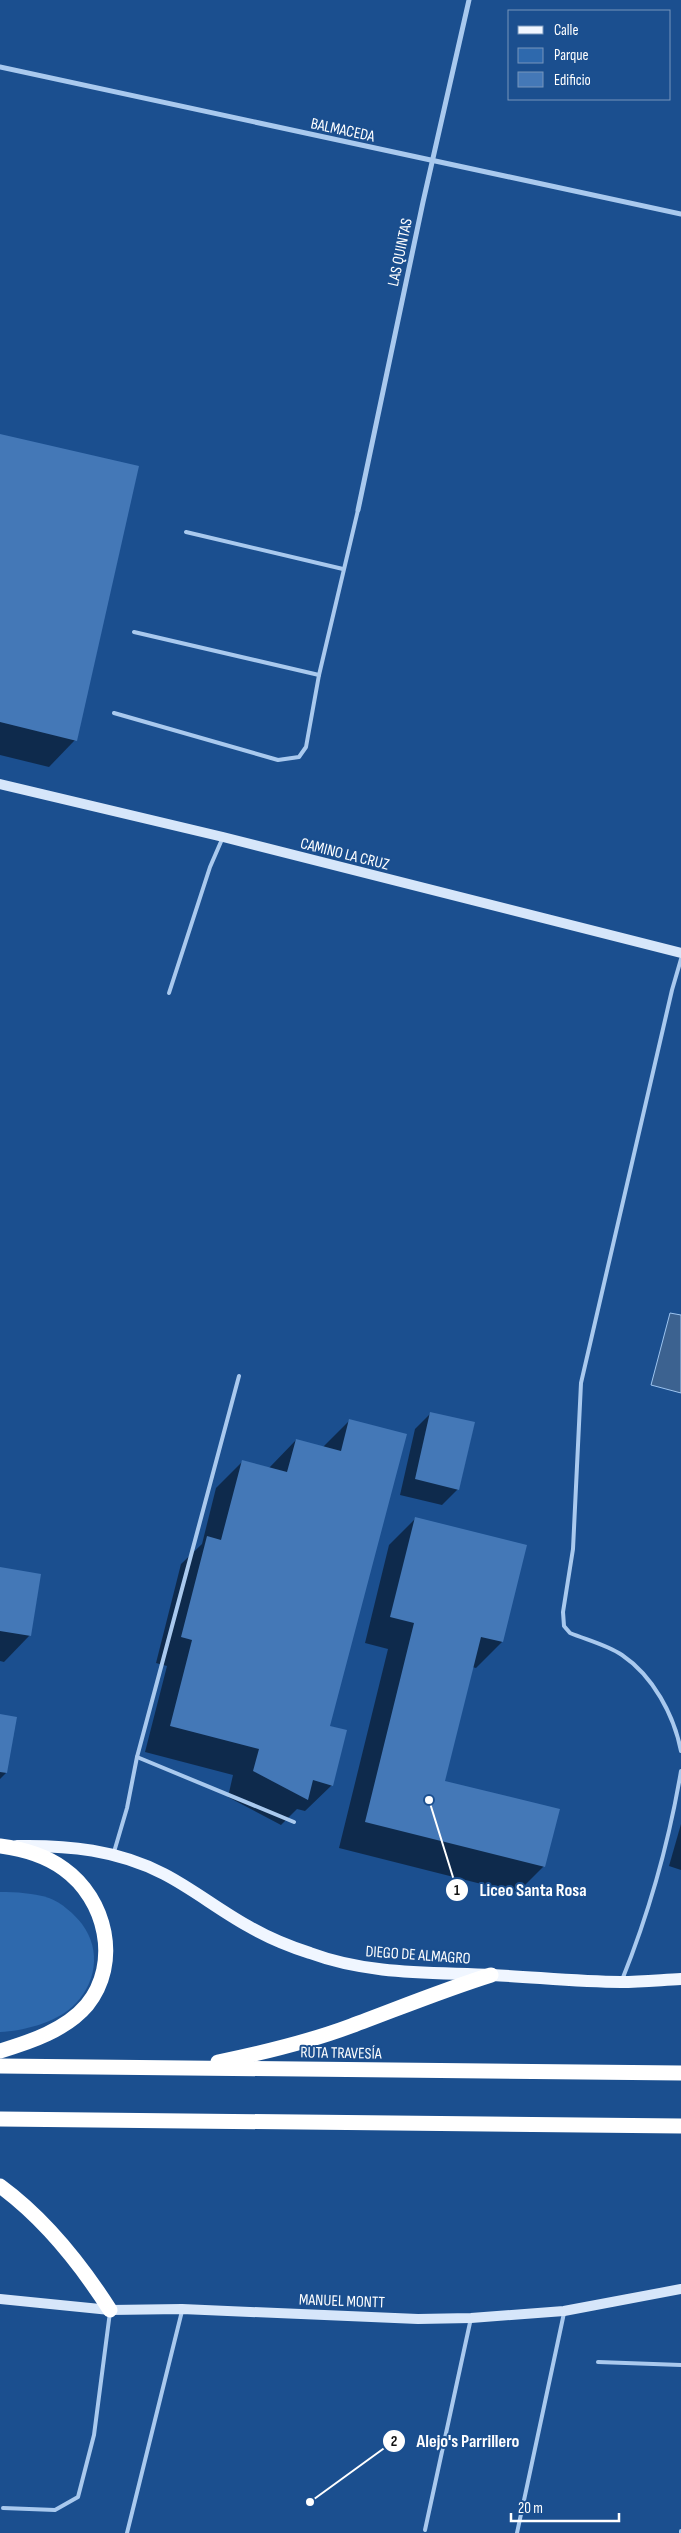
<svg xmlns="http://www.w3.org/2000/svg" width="681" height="2533" font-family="'Sofia Sans Condensed',sans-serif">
  <rect width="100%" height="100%" fill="#1b4f8f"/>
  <!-- green -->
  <path fill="#2e69ad" d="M0,1892C16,1892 34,1893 49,1898C61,1902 75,1915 82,1924C102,1951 96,1985 72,2007C54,2023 23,2031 0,2032Z"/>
  <!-- water -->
  <polygon fill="#3c6290" stroke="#9cc4f0" points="670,1313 681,1315 681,1393 651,1385"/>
  <!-- shadow -->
  <g fill="#0007">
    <polygon points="0,435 75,740 49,767 0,755"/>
    <polygon points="431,1413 458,1489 442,1505 400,1495 415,1429"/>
    <polygon points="350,1420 329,1727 332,1785 305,1811 297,1809 281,1825 228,1797 233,1775 145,1752 167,1666 156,1663 181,1564 202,1544 216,1488 243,1461 269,1468 296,1440 323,1447"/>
    <polygon points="416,1518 502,1642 476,1668 472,1667 444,1782 544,1866 517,1893 339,1848 388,1649 365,1643 389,1545"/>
    <polygon points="0,1569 30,1635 4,1662 0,1661"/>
    <polygon points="0,1715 6,1773 0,1779"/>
    <polygon points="681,1824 681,1870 669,1866"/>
  </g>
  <!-- building -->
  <g fill="#4478b7">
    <polygon points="0,434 139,466 77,741 0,722"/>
    <polygon points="430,1412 475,1422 459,1490 415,1479"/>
    <polygon points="349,1419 407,1434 330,1726 347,1730 333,1786 313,1780 308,1800 253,1771 259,1749 170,1726 192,1640 181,1637 207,1536 221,1540 242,1460 287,1472 296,1439 341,1451"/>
    <polygon points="415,1517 527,1545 503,1642 481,1637 445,1781 560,1809 545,1867 365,1822 414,1623 390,1617"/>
    <polygon points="0,1567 41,1574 31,1636 0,1631"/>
    <polygon points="0,1714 17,1717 7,1773 0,1772"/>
  </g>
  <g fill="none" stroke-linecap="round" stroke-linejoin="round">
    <!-- lane -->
    <g stroke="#a9c9ee" stroke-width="4">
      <polyline points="186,532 343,569"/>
      <polyline points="134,632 319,675"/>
      <polyline points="114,713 278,760 299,757 306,747 319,675 358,510"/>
      <path d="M681,959L672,990L581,1383L573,1549L563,1612L564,1626L570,1633C587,1640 607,1645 622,1655C653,1676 674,1715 681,1751"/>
      <polyline points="169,993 210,867 223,837"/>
      <polyline points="137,1757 294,1822"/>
      <polyline points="114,1852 127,1808 137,1757 239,1376"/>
      <path d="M622,1980C649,1913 669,1842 681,1771"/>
      <polyline points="598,2362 681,2365"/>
      <polyline points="3,2508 55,2510 78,2497 94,2435 110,2312"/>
      <polyline points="425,2530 471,2318"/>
      <polyline points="127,2533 182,2311"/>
      <polyline points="517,2533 564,2313"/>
      <polyline points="681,2533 681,2531"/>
    </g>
    <!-- street -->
    <g stroke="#a9c9ee" stroke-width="5">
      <polyline points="0,67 681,214"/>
      <polyline points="358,510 423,202 469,0"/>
    </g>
    <!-- secondary -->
    <g stroke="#d6e6fa" stroke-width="10">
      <polyline points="0,784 223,837 681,953"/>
      <polyline points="0,2299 110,2310 182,2309 418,2319 471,2318 564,2311 681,2289"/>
    </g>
    <!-- primary -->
    <path stroke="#f0f6ff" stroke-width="12" d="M17,1846C68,1845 118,1850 164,1874C193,1889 219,1910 248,1926C267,1937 288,1946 310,1953C369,1975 430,1972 492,1975C535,1977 578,1982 621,1982C641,1982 661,1980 681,1979"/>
    <!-- highway -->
    <g stroke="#fff" stroke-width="15">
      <path d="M0,1846C23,1849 45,1855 64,1869C106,1899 121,1963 87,2005C66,2030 30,2042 0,2051"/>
      <path d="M218,2062C262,2053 308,2042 351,2026C397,2009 443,1990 491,1975"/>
      <polyline points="0,2066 681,2073"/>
      <polyline points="0,2119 681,2126"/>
      <path d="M0,2186C45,2219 80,2263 110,2310"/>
    </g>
  </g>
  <g text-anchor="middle" stroke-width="4" stroke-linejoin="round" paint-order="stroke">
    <!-- street labels -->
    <g font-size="16" fill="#fff" stroke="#1b4f8f">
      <text transform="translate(343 129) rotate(12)" y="6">BALMACEDA</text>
      <text transform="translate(399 252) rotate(-78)" y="6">LAS QUINTAS</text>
      <text transform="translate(345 853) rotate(14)" y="6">CAMINO LA CRUZ</text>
      <text transform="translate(418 1954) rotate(4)" y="6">DIEGO DE ALMAGRO</text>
      <text transform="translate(341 2052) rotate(1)" y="6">RUTA TRAVESÍA</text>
      <text transform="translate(342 2300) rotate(2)" y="6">MANUEL MONTT</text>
    </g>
  </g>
  <!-- callouts -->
  <path fill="none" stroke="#fff" stroke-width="2" d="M429 1800L457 1890M310 2502L394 2441"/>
  <g fill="#fff" stroke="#1b4f8f" stroke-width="2">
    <circle cx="429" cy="1800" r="5"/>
    <circle cx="310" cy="2502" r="5"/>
    <circle cx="457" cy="1890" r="12"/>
    <circle cx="394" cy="2441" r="12"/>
  </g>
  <g font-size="15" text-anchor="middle" font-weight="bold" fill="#111">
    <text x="457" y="1895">1</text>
    <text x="394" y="2446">2</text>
  </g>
  <g font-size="18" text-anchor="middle" font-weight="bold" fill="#fff" stroke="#1b4f8f" stroke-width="4" stroke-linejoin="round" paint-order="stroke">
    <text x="533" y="1896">Liceo Santa Rosa</text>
    <text x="468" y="2447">Alejo's Parrillero</text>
  </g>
  <!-- legend -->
  <rect x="508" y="10" width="162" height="90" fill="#1b4f8f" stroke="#7695bc"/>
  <rect x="518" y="26" width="25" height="8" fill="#f0f6ff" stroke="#7695bc"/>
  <text x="554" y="35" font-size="15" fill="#ffffff">Calle</text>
  <rect x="518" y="48" width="25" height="15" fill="#2e69ad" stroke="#7695bc"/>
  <text x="554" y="60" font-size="15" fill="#ffffff">Parque</text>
  <rect x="518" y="72" width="25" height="15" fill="#4478b7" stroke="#7695bc"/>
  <text x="554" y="85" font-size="15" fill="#ffffff">Edificio</text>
  <!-- scale -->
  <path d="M511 2513v8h108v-8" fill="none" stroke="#ffffff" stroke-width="2.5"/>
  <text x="518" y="2513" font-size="15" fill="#ffffff" stroke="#1b4f8f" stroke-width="4" paint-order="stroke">20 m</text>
</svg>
